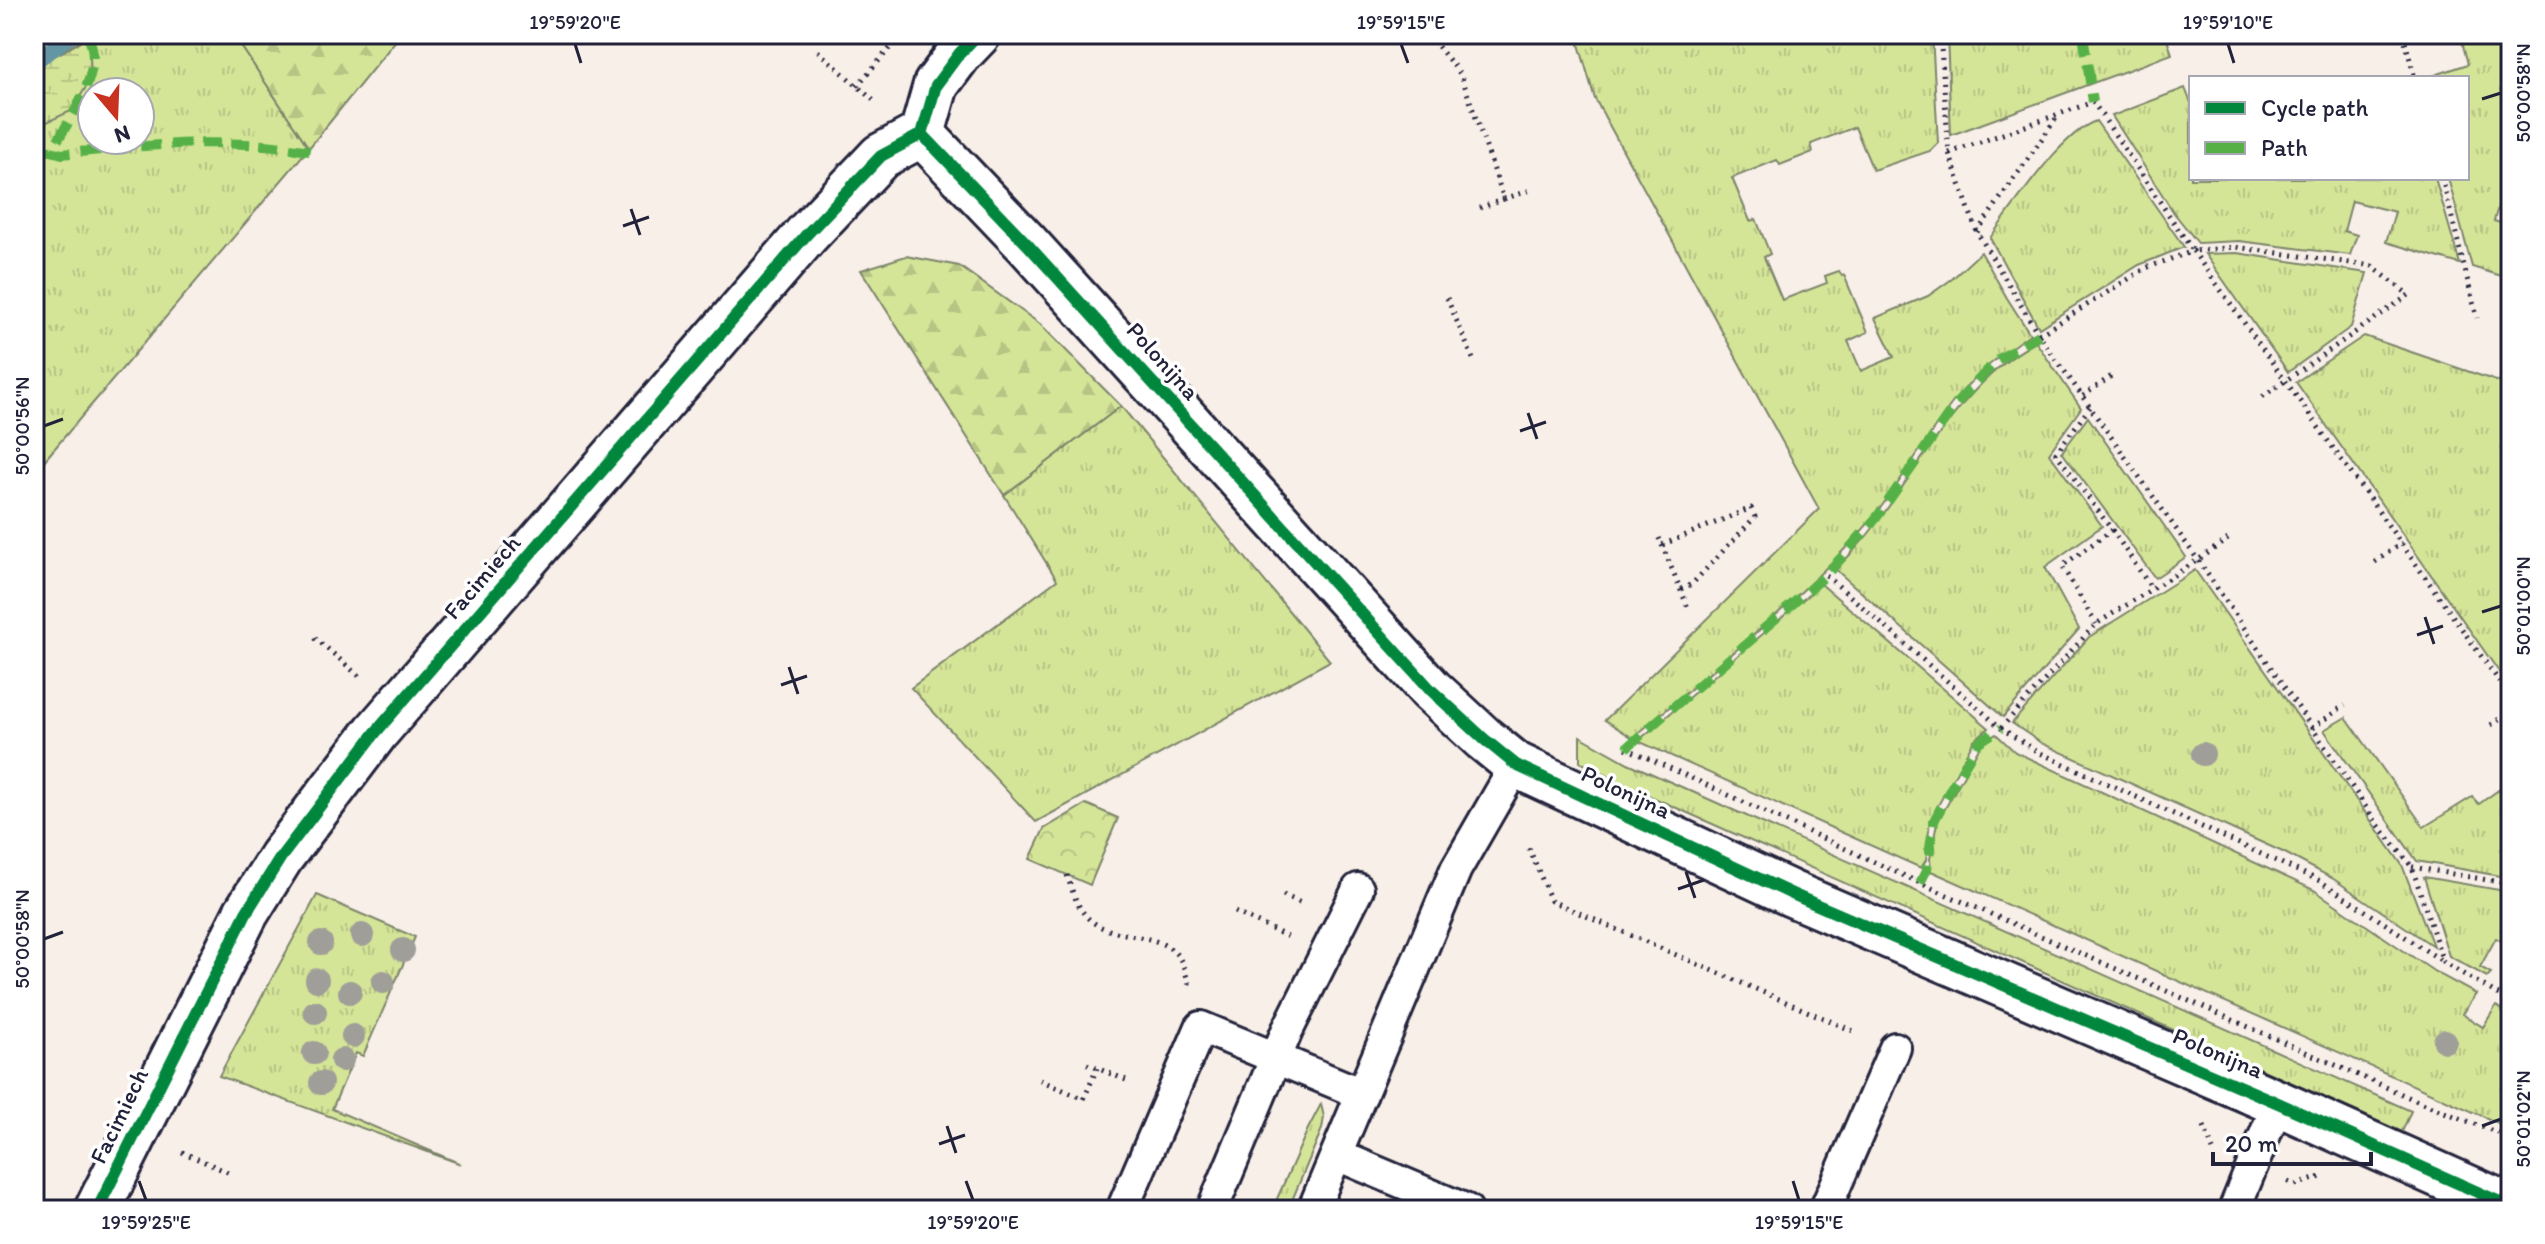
<svg xmlns="http://www.w3.org/2000/svg" width="2545" height="1244" font-family="Itim,sans-serif">
  <defs>
    <pattern id="grass-tufts" width="24" height="20" patternUnits="userSpaceOnUse" patternTransform="scale(2)"><rect width="24" height="20" fill="#d5e598"/><path d="M3 7l-1-3M5 7V3M7 7l1-3M15 17l-1-3M17 17v-4M19 17l1-3" fill="none" stroke="#b7c484"/></pattern>
    <pattern id="forest-firs" width="22" height="20" patternUnits="userSpaceOnUse" patternTransform="scale(2)"><rect width="22" height="20" fill="#d5e598"/><path d="M5 1l3.5 6h-7zM16 11l3.5 6h-7z" fill="#b7c484"/></pattern>
    <pattern id="wetland-marsh" width="20" height="14" patternUnits="userSpaceOnUse" patternTransform="scale(2)"><rect width="20" height="14" fill="#d5e598"/><path d="M1 5h8M5 5V1M11 12h8M15 12V8" fill="none" stroke="#b7c484"/></pattern>
    <pattern id="park-crowns" width="20" height="18" patternUnits="userSpaceOnUse" patternTransform="scale(2)"><rect width="20" height="18" fill="#d5e598"/><path d="M2 6a3 3 0 1 1 6 0M12 15a3 3 0 1 1 6 0" fill="none" stroke="#b7c484"/></pattern>
  </defs>
  <rect width="100%" height="100%" fill="#f8efe8"/>
  <filter id="ink" filterUnits="userSpaceOnUse"><feTurbulence type="fractalNoise" baseFrequency=".0125" numOctaves="2"/><feDisplacementMap in="SourceGraphic" scale="16" xChannelSelector="R" yChannelSelector="G"/><feConvolveMatrix kernelMatrix="1 2 1 2 8 2 1 2 1" color-interpolation-filters="sRGB"/></filter>
  <g filter="url(#ink)">
    <!-- grass -->
    <g fill="url(#grass-tufts)" stroke="#7c846a" stroke-width="2" fill-rule="evenodd">
      <path d="M92,34H233L309,148L44,461L34,359V71L49,59ZM92,92H140V140H92Z"/>
      <path d="M1576,34H1932L1938,143L1930,151L1873,170L1855,127L1811,144L1813,152L1780,165L1777,160L1732,178L1750,221L1756,219L1770,254L1764,257L1782,300L1827,283L1825,276L1839,271L1842,276L1844,275L1868,332L1848,341L1861,371L1894,357L1875,318L1928,296L1952,279L1981,252L2007,298L2030,334C2002,353 1975,374 1953,402C1920,445 1895,495 1858,535C1789,609 1710,672 1633,738L1605,720L1819,509L1595,99Z"/>
      <polygon points="1947,34 2165,34 2172,54 1951,135"/>
      <polygon points="2460,34 2511,34 2511,161 2494,221 2507,225 2503,253 2511,256 2511,279 2472,267 2448,178 2467,178 2467,78 2426,78 2468,64"/>
      <polygon points="2185,88 2191,103 2191,178 2435,178 2460,264 2386,242 2395,212 2352,201 2344,231 2357,235 2350,255 2239,241 2198,243 2174,213 2112,116"/>
      <path d="M2096,121L2184,247L2139,265L2039,328L1990,238C2013,207 2061,133 2096,121Z"/>
      <polygon points="2237,253 2367,273 2351,327 2288,372 2205,254"/>
      <polygon points="2364,336 2511,386 2511,689 2296,382"/>
      <path d="M2036,342L2081,408L2049,453L2102,526L2045,567L2079,629L2003,717L1836,570C1848,556 1862,543 1873,528C1921,465 1964,380 2036,342Z"/>
      <polygon points="1121,406 1330,661 1036,822 911,688 1057,580 1004,495"/>
      <polygon points="2088,417 2186,557 2155,578 2062,452"/>
      <polygon points="2195,570 2402,865 2433,946 2332,878 2285,853 2041,743 2012,723 2089,637"/>
      <polygon points="1821,584 1989,728 1974,740 1930,820 1926,860 1921,868 1638,741"/>
      <polygon points="2346,717 2424,827 2472,797 2479,804 2511,781 2511,878 2417,861 2324,730"/>
      <polygon points="1996,734 2015,752 2314,890 2435,972 2476,994 2462,1014 2483,1027 2496,1006 2511,1014 2511,1100 2498,1123 1931,871 1930,859 1937,823 1981,744"/>
      <polygon points="1580,736 1628,763 1715,802 2411,1111 2402,1132 1623,784 1580,762"/>
      <polygon points="2424,877 2511,892 2511,946 2496,938 2480,967 2491,973 2487,977 2449,956"/>
      <polygon points="317,895 415,937 363,1056 356,1053 332,1109 461,1164 219,1076"/>
      <polygon points="1321,1104 1324,1117 1322,1129 1288,1210 1272,1210 1308,1129"/>
    </g>
    <!-- forest -->
    <g fill="url(#forest-firs)" stroke="#7c846a" stroke-width="2">
      <polygon points="34,34 92,34 49,59 34,71"/>
      <polygon points="233,34 401,34 309,148"/>
      <polygon points="906,256 959,266 1040,324 1121,406 1004,495 861,270"/>
      <polygon points="34,359 44,461 34,453"/>
    </g>
    <!-- wetland -->
    <polygon fill="url(#wetland-marsh)" stroke="#7c846a" stroke-width="2" points="89,37 91,79 71,111 34,128 34,71 49,59"/>
    <!-- park -->
    <polygon fill="url(#park-crowns)" stroke="#7c846a" stroke-width="2" points="1086,804 1118,818 1090,885 1030,859 1044,829"/>
    <g fill="none" stroke-linecap="round" stroke-linejoin="round">
      <!-- stream -->
      <polyline stroke="#6395a2" stroke-width="16" points="34,62 73,34"/>
      <!-- service casing -->
      <g stroke="#22223b" stroke-width="36">
        <g id="service">
          <polyline points="1337,1155 1467,1210"/>
          <polyline points="1122,1210 1201,1027 1362,1094"/>
          <polyline points="1212,1210 1287,1031 1358,889"/>
          <polyline points="1313,1210 1456,869 1516,765"/>
          <polyline points="1825,1210 1895,1048"/>
          <polyline points="2234,1210 2278,1103"/>
        </g>
      </g>
      <!-- minor casing -->
      <g stroke="#22223b" stroke-width="50">
        <g id="minor">
          <polyline points="922,134 1027,244 1431,690 1484,739 1516,765 1792,894 2278,1103 2511,1207"/>
          <polyline points="97,1210 246,913 281,857 376,732 807,234 881,156 922,134 936,85 959,54 978,34"/>
        </g>
      </g>
      <!-- path -->
      <g stroke="#22223b" stroke-width="5" stroke-dasharray="2 6" stroke-linecap="butt">
        <polyline points="1428,34 1461,75 1504,199 1480,208"/>
        <polyline points="1940,34 1949,153 1977,232 2039,335 2198,560 2376,822 2412,867 2443,962 2511,1002"/>
        <polyline points="2403,34 2415,78"/>
        <polyline points="818,51 873,100"/>
        <polyline points="857,86 902,34"/>
        <polyline points="1949,153 2093,102 2193,251 2235,247 2372,266 2409,295 2259,399"/>
        <polyline points="2442,178 2477,318"/>
        <polyline points="1504,199 1531,190"/>
        <polyline points="1977,232 2059,114"/>
        <polyline points="1447,298 1473,359"/>
        <polyline points="2039,335 2146,268 2193,251 2511,698"/>
        <polyline points="2083,396 2113,375"/>
        <polyline points="2090,407 2056,453 2112,530 2062,566 2096,624"/>
        <polyline points="2112,530 2152,589"/>
        <polyline points="1659,538 1662,545 1751,508 1755,517 1692,584 1681,589"/>
        <polyline points="1662,545 1689,610"/>
        <polyline points="2375,562 2402,543"/>
        <polyline points="1826,575 2001,728 2036,751 2320,881 2442,961"/>
        <polyline points="315,638 359,676"/>
        <polyline points="2491,725 2511,710"/>
        <polyline points="2001,728 2096,624 2198,560 2228,539"/>
        <polyline points="2312,728 2345,705"/>
        <polyline points="1626,748 1920,883 2429,1106 2511,1138"/>
        <polyline points="1529,848 1551,901 1858,1033"/>
        <polyline points="2412,867 2511,884"/>
        <path d="M1067,875C1072,890 1077,908 1089,919C1114,942 1161,929 1180,959C1184,966 1186,976 1189,983L1187,988"/>
        <polyline points="1283,895 1303,904"/>
        <polyline points="1235,912 1288,937"/>
        <polyline points="1087,1064 1131,1082"/>
        <polyline points="1040,1080 1084,1099 1097,1068"/>
        <polyline points="2204,1126 2213,1150"/>
        <polyline points="182,1152 232,1174"/>
        <polyline points="2288,1182 2295,1185 2321,1177"/>
      </g>
      <!-- service -->
      <use href="#service" stroke="#fff" stroke-width="30"/>
      <!-- minor -->
      <use href="#minor" stroke="#fff" stroke-width="44"/>
      <!-- quiet -->
      <g stroke="#55b146" stroke-width="10" stroke-dasharray="20 10" stroke-linecap="butt">
        <polyline points="2083,34 2093,102"/>
        <path d="M34,150L51,151C68,122 109,66 86,34"/>
        <path d="M51,151L62,154C145,145 232,136 315,152"/>
        <polyline points="1626,748 1826,575 1877,517 1957,403 1996,361 2039,335"/>
        <polyline points="1920,883 1927,869 1934,821 1951,788 1979,742 2001,728"/>
      </g>
      <!-- cycleway casing -->
      <g stroke="#fff" stroke-width="17">
        <g id="cycleway">
          <polyline points="922,134 1027,244 1431,690 1484,739 1516,765 1792,894 2278,1103 2511,1207"/>
          <polyline points="97,1210 246,913 281,857 376,732 807,234 881,156 922,134 936,85 959,54 978,34"/>
        </g>
      </g>
      <!-- cycleway -->
      <use href="#cycleway" stroke="#00873e" stroke-width="12"/>
    </g>
    <!-- trees -->
    <g fill="#a09e98">
      <circle cx="2203" cy="754" r="12"/>
      <circle cx="362" cy="935" r="12"/>
      <circle cx="321" cy="943" r="12"/>
      <circle cx="403" cy="950" r="12"/>
      <circle cx="317" cy="980" r="12"/>
      <circle cx="383" cy="982" r="12"/>
      <circle cx="350" cy="992" r="12"/>
      <circle cx="315" cy="1012" r="12"/>
      <circle cx="353" cy="1036" r="12"/>
      <circle cx="2445" cy="1041" r="12"/>
      <circle cx="314" cy="1053" r="12"/>
      <circle cx="342" cy="1060" r="12"/>
      <circle cx="321" cy="1083" r="12"/>
    </g>
  </g>
  <!-- ticks -->
  <path fill="none" stroke="#22223b" stroke-width="3" d="M575,44L581,63M1401,44L1408,63M2228,44L2234,63M2482,99L2501,93M631,209L640,235M623,226L649,217M1528,413L1537,439M44,426L63,419M1520,431L1546,422M2482,612L2501,606M2425,617L2434,644M2417,635L2443,626M789,667L798,694M781,685L807,676M1686,872L1695,898M1678,889L1704,880M44,939L63,932M947,1126L956,1153M2482,1126L2501,1119M939,1144L965,1135M139,1181L146,1200M966,1181L973,1200M1793,1181L1799,1200"/>
  <g text-anchor="middle" stroke-width="7" stroke-linejoin="round" paint-order="stroke">
    <!-- street labels -->
    <g font-size="24" fill="#22223b" stroke="#fff">
      <text transform="translate(1163 361) rotate(48)" y="8">Polonijna</text>
      <text transform="translate(482 577) rotate(-49)" y="8">Facimiech</text>
      <text transform="translate(1626 792) rotate(25)" y="8">Polonijna</text>
      <text transform="translate(2218 1053) rotate(23)" y="8">Polonijna</text>
      <text transform="translate(119 1116) rotate(-64)" y="8">Facimiech</text>
    </g>
  </g>
  <!-- margin -->
  <rect width="2545" height="1244" fill="none" stroke="#fff" stroke-width="88"/>
  <!-- legend -->
  <rect x="2189" y="76" width="280" height="104" fill="#ffffff" stroke="#a7a7b1" stroke-width="2"/>
  <rect x="2205" y="102" width="40" height="12" fill="#00873e" stroke="#a7a7b1" stroke-width="2"/>
  <text x="2261" y="116" font-size="24" fill="#22223b">Cycle path</text>
  <rect x="2205" y="142" width="40" height="12" fill="#55b146" stroke="#a7a7b1" stroke-width="2"/>
  <text x="2261" y="156" font-size="24" fill="#22223b">Path</text>
  <!-- north arrow -->
  <g transform="translate(116 116) rotate(161)"><circle r="38" fill="#ffffff" stroke="#a7a7b1" stroke-width="2"/>
  <path d="M0-6L14 30L0 20L-14 30Z" fill="#c8321e"/>
  <text y="-12" font-size="22" font-weight="bold" text-anchor="middle" fill="#22223b">N</text>
  </g>
  <!-- scale -->
  <path d="M2213 1152v12h158v-12" fill="none" stroke="#22223b" stroke-width="4"/>
  <text x="2225" y="1152" font-size="24" fill="#22223b" stroke="#ffffff" stroke-width="6" paint-order="stroke">20 m</text>
  <rect x="44" y="44" width="2457" height="1156" fill="none" stroke="#22223b" stroke-width="3"/>
  <g font-size="20" text-anchor="middle" fill="#22223b">
    <text x="575" y="29">19°59'20"E</text>
    <text x="1401" y="29">19°59'15"E</text>
    <text x="2228" y="29">19°59'10"E</text>
    <text transform="translate(2523 93) rotate(-90)" y="7">50°00'58"N</text>
    <text transform="translate(22 426) rotate(-90)" y="7">50°00'56"N</text>
    <text transform="translate(2523 606) rotate(-90)" y="7">50°01'00"N</text>
    <text transform="translate(22 939) rotate(-90)" y="7">50°00'58"N</text>
    <text transform="translate(2523 1119) rotate(-90)" y="7">50°01'02"N</text>
    <text x="146" y="1229">19°59'25"E</text>
    <text x="973" y="1229">19°59'20"E</text>
    <text x="1799" y="1229">19°59'15"E</text>
  </g>
</svg>
